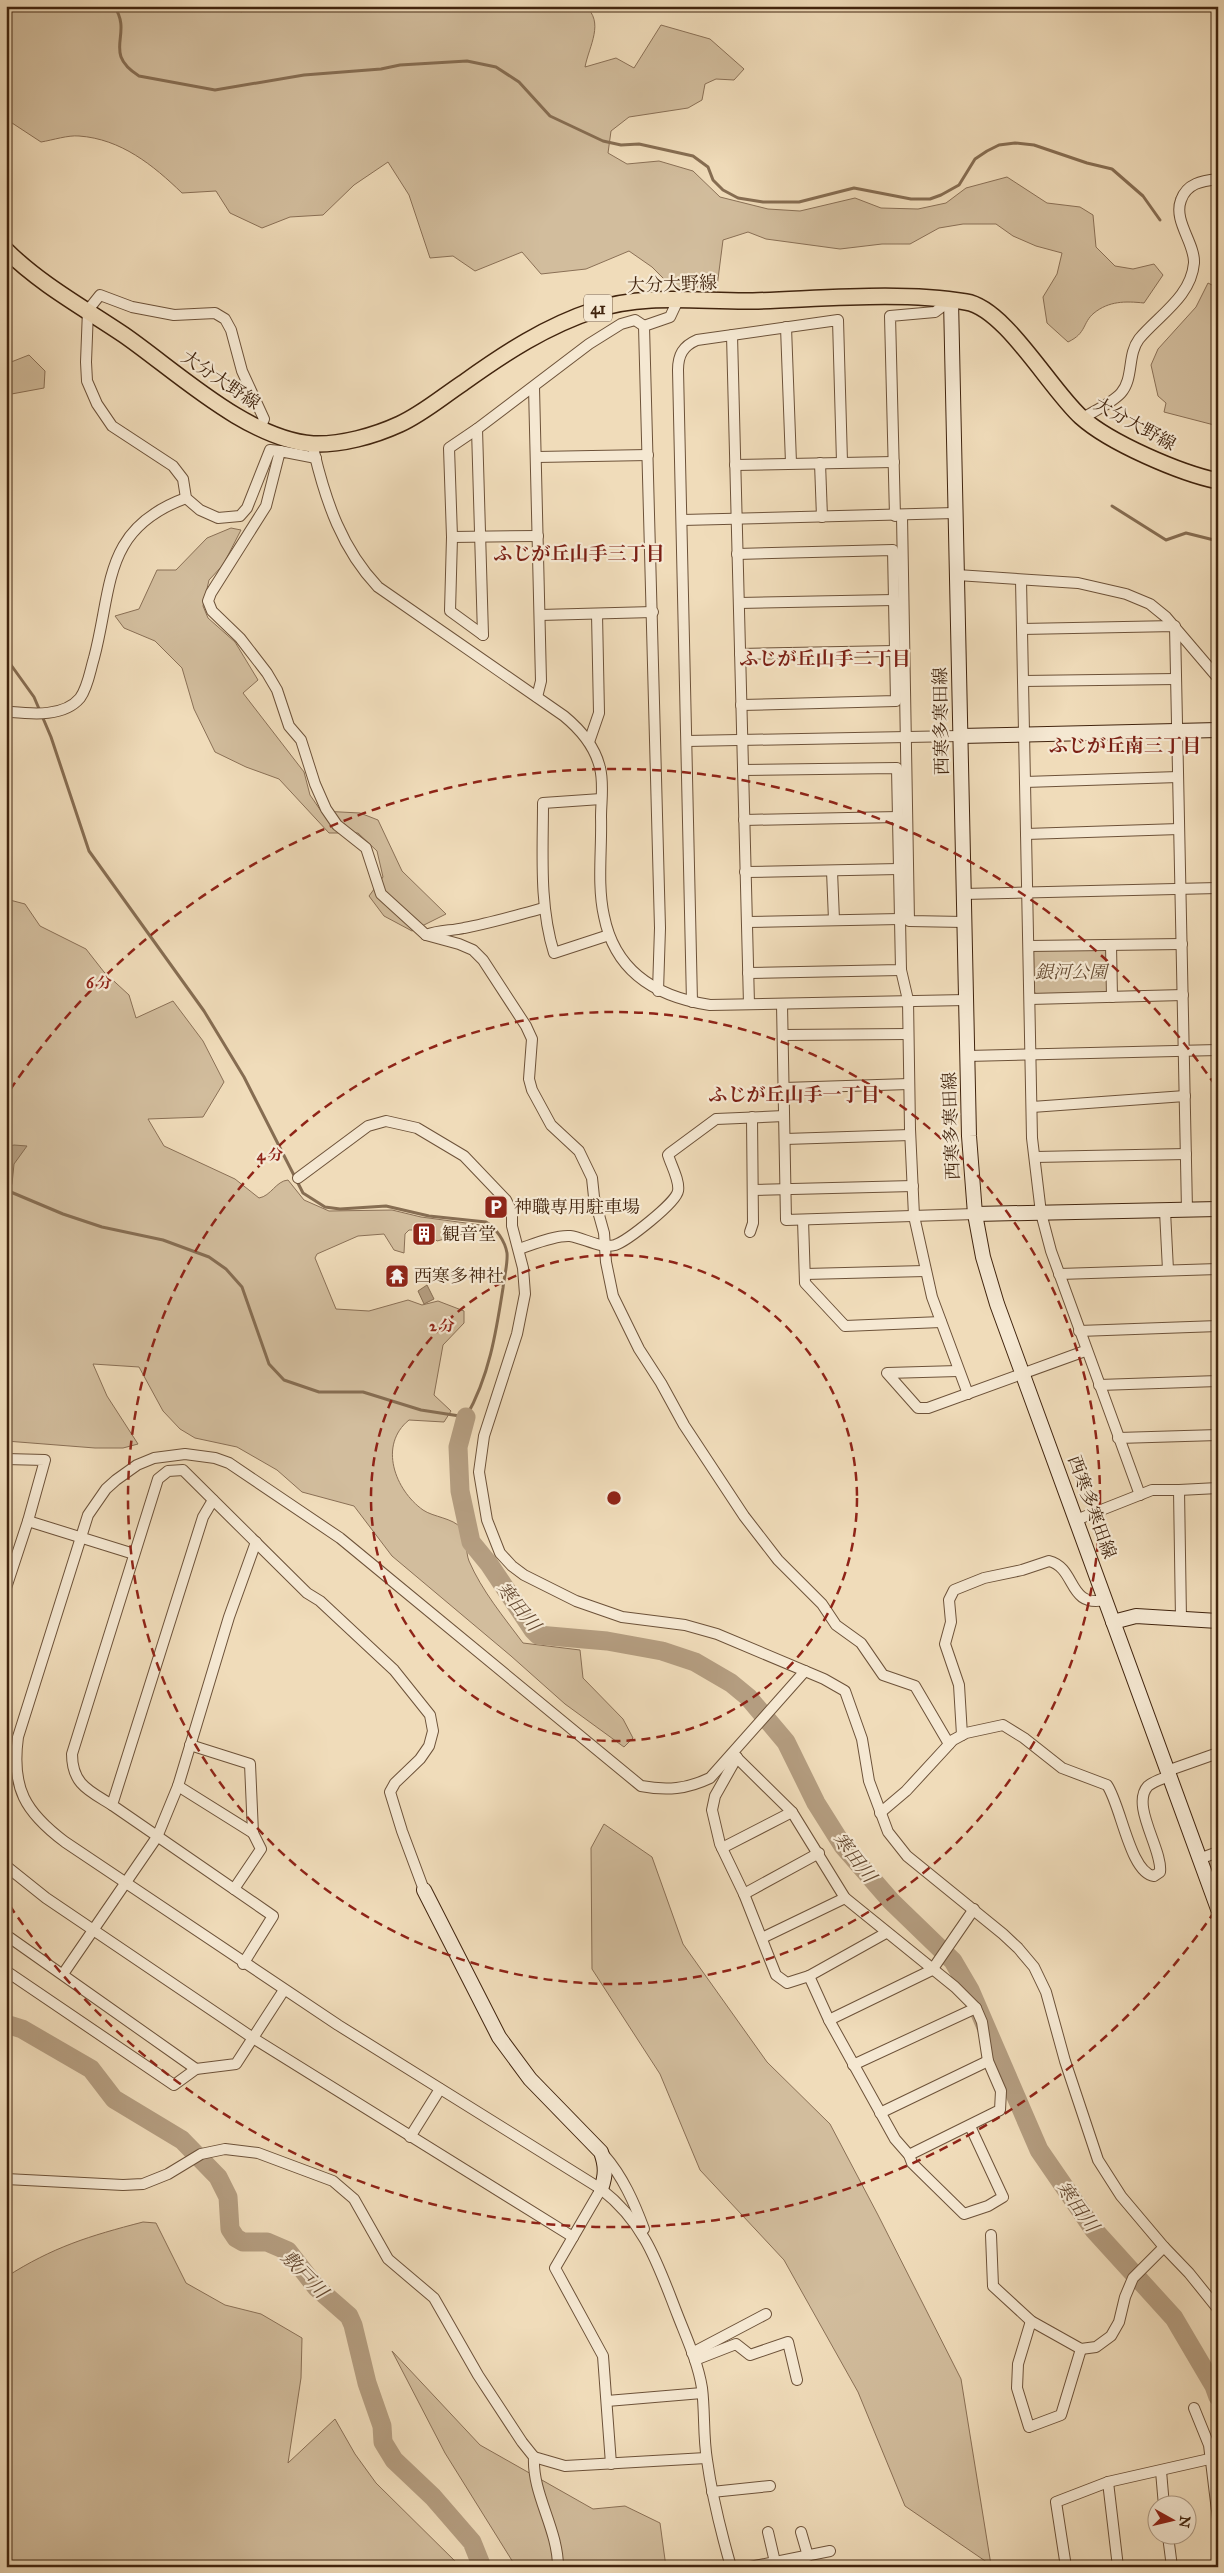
<svg xmlns="http://www.w3.org/2000/svg" width="1224" height="2573" font-family="'IM FELL Great Primer','Noto Serif JP',serif">
  <rect width="100%" height="100%" fill="#f0dcba"/>
  <filter id="stains"><feTurbulence type="fractalNoise" baseFrequency=".004" numOctaves="4"/><feColorMatrix values="0 0 0 0 .2 0 0 0 0 .09 0 0 0 0 .02 0 0 0 .5 -.17"/></filter>
  <radialGradient id="worn" r=".72"><stop offset=".6" stop-color="#630" stop-opacity="0"/><stop offset="1" stop-color="#630" stop-opacity=".3"/></radialGradient>
  <!-- green -->
  <g fill="#d2bd9d" stroke="#8a7056">
    <path d="M6,6H233L241,12L260,6H585C605,22 589,46 585,67L616,58L634,68L661,25L710,39L744,69L734,80L716,79L705,84L702,100L688,108L629,117L611,131L608,153L627,164L659,161L693,171L720,197L768,209L800,211L855,198L881,208L918,209L946,203L966,188L1007,177L1047,203L1080,207L1093,215L1096,247L1115,266L1133,269L1154,264L1163,275L1144,303C1125,301 1109,301 1094,313C1082,323 1087,333 1068,342L1047,323L1043,297L1057,274L1062,253L1036,246L1013,236L996,224H963L939,228L910,244H882L840,249L766,239L748,232L723,240L717,287H672L652,267L629,251L586,269L541,274L522,252L475,271L453,256L430,258L409,195L388,162L354,185L323,215L290,217L262,228L230,213L216,191L182,193C153,165 121,139 79,136C68,135 53,140 41,142L9,121L6,122Z"/>
    <polygon points="1208,283 1218,288 1218,426 1164,412 1166,403 1158,396 1151,365 1158,349 1196,307"/>
    <polygon points="29,355 45,371 44,388 6,395 6,364"/>
    <polygon points="231,528 241,530 223,565 209,580 203,606 208,618 235,642 258,680 243,693 304,772 310,795 321,811 360,813 378,820 402,871 446,914 412,931 384,916 369,896 383,877 377,851 358,833 329,833 279,779 246,767 215,752 194,709 182,668 155,641 124,628 115,616 139,609 157,570 176,570 207,538"/>
    <path d="M6,899L25,904L40,926L86,949L104,972L129,995L136,1018L173,1001L203,1041L224,1082L203,1117L148,1119L164,1146L235,1179L259,1198C271,1196 276,1181 288,1180L304,1200L329,1211L392,1210L421,1217L481,1225L482,1229L437,1241L426,1230H409L405,1234L404,1253L394,1250L384,1234L358,1236L317,1254L315,1258L336,1309L369,1311L408,1300L422,1305L438,1301L464,1311V1323L443,1345L434,1395L451,1411L444,1422L409,1420C378,1445 395,1490 423,1510C433,1517 453,1518 461,1528C468,1537 465,1551 469,1561C482,1591 503,1616 523,1643L580,1650L583,1678L623,1719L633,1738L624,1747L565,1704L511,1656L392,1556L354,1506L302,1492L277,1470L237,1447L195,1438L180,1429L163,1411L139,1367L93,1364L107,1396L138,1444L123,1448H95L6,1441Z"/>
    <polygon points="1105,949 1109,953 1109,990 1107,993 1038,995 1034,992 1033,952 1036,950"/>
    <polygon points="604,1824 652,1857 683,1944 767,2062 830,2124 878,2215 961,2379 991,2565 905,2506 858,2392 784,2260 700,2170 660,2074 592,1969 591,1848"/>
    <path d="M143,2222L156,2223L186,2283L225,2305L261,2314L302,2338L301,2378L288,2463L335,2419L355,2454L376,2483L461,2567H6V2277C53,2247 89,2236 143,2222Z"/>
    <polygon points="392,2351 480,2445 593,2509 625,2506 660,2523 666,2567 516,2567 445,2453"/>
  </g>
  <!-- water -->
  <g fill="#b49d80" stroke="#866d52">
    <polygon points="14,1145 27,1146 14,1164 12,1184 6,1195 6,1147"/>
    <polygon points="427,1285 434,1299 424,1304 418,1291"/>
  </g>
  <g fill="none" stroke-linecap="round" stroke-linejoin="round">
    <!-- stream -->
    <g stroke="#866d52" stroke-width="3">
      <path d="M114,6C134,35 101,52 139,76L215,90L304,75L381,69L400,65L467,61L496,67L519,82L550,116L603,141L621,145L639,144L693,156L708,167L713,180L723,190L738,198L763,202H799L854,188L911,199H930L941,195L959,185L975,159L987,151L999,145L1015,143L1034,145L1087,163L1112,169L1143,196L1160,220"/>
      <polyline points="1112,506 1166,540 1186,533 1218,541"/>
      <path d="M6,658L34,697L51,737L89,851L204,1011L244,1077L303,1193L325,1207L340,1209L386,1206L429,1216L486,1222C496,1228 505,1241 507,1253C508,1264 504,1277 503,1288C496,1333 489,1377 466,1417L421,1410L363,1392H319L284,1380L269,1364L242,1287L226,1269L209,1257L163,1240L102,1227L63,1214L6,1190"/>
    </g>
    <!-- river -->
    <g stroke="#b49d80" stroke-width="19">
      <polyline points="466,1417 458,1447 460,1491 471,1542 489,1564 533,1630 538,1635 607,1641 662,1651 695,1662 731,1683 748,1697 786,1742 816,1803 843,1846 891,1901 953,1961 970,1990 1039,2150 1094,2230 1174,2318 1214,2386 1218,2397"/>
      <polyline points="6,2024 22,2029 91,2069 114,2099 182,2140 218,2177 228,2197 230,2229 236,2238 243,2242 267,2242 288,2251 316,2287 349,2316 353,2325 367,2383 382,2426 383,2442 394,2460 433,2497 472,2542 482,2567"/>
    </g>
    <!-- street casing -->
    <g stroke="#6d5239" stroke-width="12">
      <g id="street">
        <polyline points="786,327 791,463"/>
        <polyline points="732,335 749,1004"/>
        <polyline points="534,387 541,681 537,697"/>
        <path d="M1083,418C1094,411 1112,403 1121,393C1134,378 1127,355 1139,339C1159,315 1191,297 1194,263C1195,243 1173,221 1181,200C1187,183 1202,181 1218,179"/>
        <polyline points="260,428 264,419 242,371 231,330 225,319 215,313 174,315 132,307 100,295 88,310 86,362 87,381 97,404 112,426 173,466 183,479 186,498 200,510 218,518 240,516 247,508 270,450 280,451"/>
        <polyline points="477,429 449,448 452,537 450,611 483,635"/>
        <path d="M314,452C326,502 342,549 378,587L564,716C581,730 595,746 600,768C604,783 601,802 601,817C602,849 597,885 604,916C615,972 657,997 710,1005L966,1000"/>
        <polyline points="537,457 648,455"/>
        <polyline points="316,458 280,451 266,506 211,593 208,601 212,611 240,638 267,673 277,690 289,726 301,740 315,784 326,809 337,825 366,848 381,894 426,935 459,944 473,950 483,960 526,1026 532,1039 529,1079 532,1090 551,1125 579,1151 592,1178 594,1197 604,1233 606,1262 613,1296 639,1349 661,1383 684,1425 744,1516 778,1560 822,1604 836,1625 861,1643 883,1675 915,1686 949,1744"/>
        <polyline points="820,463 822,517"/>
        <polyline points="735,465 894,462"/>
        <polyline points="895,516 890,316 935,312 951,300"/>
        <polyline points="902,516 909,921 964,922"/>
        <polyline points="682,520 955,513"/>
        <polyline points="452,537 538,536"/>
        <polyline points="737,554 893,550 896,701 741,705"/>
        <polyline points="957,575 1078,583 1126,594 1150,604 1166,617 1218,678"/>
        <polyline points="1021,580 1032,1138 1041,1213 1051,1251 1140,1495"/>
        <polyline points="739,603 894,600"/>
        <polyline points="540,615 653,612"/>
        <polyline points="1022,629 1175,626 1187,1210"/>
        <polyline points="483,635 477,429 589,344 621,324 635,320 644,326"/>
        <polyline points="740,654 895,651"/>
        <polyline points="1023,681 1176,679"/>
        <path d="M11,712C33,714 64,717 80,698C88,687 90,671 94,658C113,586 102,529 186,498"/>
        <polyline points="687,741 960,736"/>
        <polyline points="589,742 599,713 597,614"/>
        <polyline points="743,770 897,768 901,970 748,973"/>
        <polyline points="1025,782 1178,777"/>
        <path d="M601,799L543,803C543,853 539,905 554,953L609,935"/>
        <polyline points="744,820 898,817"/>
        <polyline points="1026,834 1179,829"/>
        <polyline points="832,871 834,920"/>
        <polyline points="745,872 899,869"/>
        <polyline points="963,894 1218,888"/>
        <polyline points="747,922 900,919"/>
        <path d="M426,935C439,930 451,931 464,928C491,923 517,915 544,908"/>
        <polyline points="1111,945 1112,997"/>
        <polyline points="1029,946 1182,944"/>
        <polyline points="901,970 908,1000 910,1129 914,1216 932,1297 968,1394"/>
        <polyline points="658,991 660,928 644,326 670,317 678,300"/>
        <polyline points="1030,999 1183,995"/>
        <path d="M692,1002L678,370C678,355 683,346 697,340L838,320L842,462"/>
        <polyline points="782,1004 786,1220 975,1214"/>
        <polyline points="783,1035 908,1034"/>
        <polyline points="967,1056 1218,1050"/>
        <polyline points="784,1088 909,1084"/>
        <polyline points="1032,1107 1185,1096"/>
        <polyline points="785,1139 910,1135"/>
        <polyline points="1035,1157 1186,1154"/>
        <polyline points="298,1178 368,1126 386,1121 417,1128 464,1156 506,1200 512,1212 512,1226 523,1268 525,1294 517,1334 484,1436 479,1472 487,1520 500,1553 512,1566 524,1575 576,1601 622,1617 685,1625 717,1634 824,1679 845,1691 862,1739 869,1781 888,1832 907,1856 1003,1934 1018,1948 1034,1967 1046,1992 1065,2061 1098,2160 1121,2196 1164,2247 1189,2273 1218,2309"/>
        <polyline points="753,1190 913,1186"/>
        <polyline points="1165,1211 1168,1270"/>
        <polyline points="803,1220 805,1283 845,1326 941,1322"/>
        <polyline points="750,1232 753,1223 752,1117"/>
        <path d="M519,1249C534,1244 555,1235 570,1236C584,1238 601,1249 615,1245C627,1241 676,1203 678,1191C680,1181 671,1165 668,1155L670,1153L716,1119L784,1116"/>
        <polyline points="805,1274 925,1271"/>
        <polyline points="1059,1274 1218,1269"/>
        <polyline points="1079,1331 1218,1326"/>
        <polyline points="958,1371 887,1373 918,1408 928,1408 1085,1351"/>
        <polyline points="1099,1385 1218,1381"/>
        <polyline points="1118,1438 1218,1435"/>
        <polyline points="6,1459 45,1460 28,1521 134,1554"/>
        <polyline points="1179,1490 1218,1488"/>
        <polyline points="213,1500 203,1517 112,1805 273,1916 243,1964"/>
        <polyline points="1076,1520 1152,1490 1179,1490 1181,1619"/>
        <polyline points="6,1588 28,1521"/>
        <path d="M962,1735L959,1685L945,1644L951,1622L949,1600L954,1590L984,1578L1022,1570L1049,1561C1077,1568 1067,1608 1105,1600"/>
        <polyline points="190,1745 250,1764 253,1833 261,1849 234,1889"/>
        <polyline points="733,1754 792,1812 845,1898 955,1987 976,2008 982,2022 988,2061 1001,2091 1000,2110 909,2155"/>
        <polyline points="737,1757 715,1796 712,1810 720,1844 744,1894 776,1975 787,1983 809,1976 829,2020 895,2139 909,2155 912,2163 964,2214 988,2206 1003,2197 970,2126"/>
        <polyline points="1167,1771 1218,1753"/>
        <polyline points="178,1786 253,1833"/>
        <path d="M112,1805C90,1791 72,1785 72,1754L158,1479L168,1471L183,1470L307,1593L320,1601L394,1670L430,1715L433,1731L429,1746L420,1759L395,1783L390,1792L402,1831L424,1890"/>
        <path d="M880,1813L906,1791L953,1740L966,1733L1003,1725L1024,1738L1062,1768L1107,1785C1121,1805 1130,1873 1154,1876L1160,1872C1163,1850 1130,1805 1148,1786C1154,1781 1162,1779 1169,1776"/>
        <polyline points="722,1848 792,1812"/>
        <polyline points="1199,1859 1218,1852"/>
        <polyline points="6,1866 46,1898 253,2038 573,2237"/>
        <polyline points="744,1894 819,1853"/>
        <polyline points="6,1935 196,2069"/>
        <polyline points="762,1938 845,1898"/>
        <polyline points="6,1971 174,2085 196,2069 236,2064 284,1990"/>
        <polyline points="63,1974 157,1837 178,1786 229,1617 256,1542"/>
        <polyline points="809,1976 886,1933"/>
        <polyline points="829,2020 932,1970 974,1909"/>
        <polyline points="853,2065 976,2008"/>
        <polyline points="880,2113 988,2061"/>
        <polyline points="410,2137 440,2089"/>
        <path d="M604,2155C623,2177 634,2202 644,2229"/>
        <path d="M6,2179L123,2185L143,2184L168,2174L201,2154L225,2149L258,2153L333,2181L354,2199L388,2259L434,2298L478,2375L522,2442L534,2457C532,2494 558,2529 558,2567"/>
        <polyline points="601,2189 555,2268 603,2356 611,2464"/>
        <polyline points="991,2235 993,2286 1031,2321 1081,2349 1096,2347 1111,2336 1119,2322 1125,2297 1133,2278 1164,2247"/>
        <polyline points="1031,2321 1018,2364 1017,2388 1029,2427 1061,2415 1081,2349"/>
        <polyline points="692,2353 766,2314"/>
        <polyline points="695,2360 736,2344 750,2355 788,2342 797,2380"/>
        <polyline points="607,2401 702,2393"/>
        <polyline points="1194,2408 1209,2445 1218,2519"/>
        <polyline points="534,2457 565,2466 706,2458"/>
        <polyline points="1161,2471 1164,2506"/>
        <polyline points="1108,2482 1118,2567"/>
        <polyline points="712,2492 770,2486"/>
        <polyline points="768,2532 775,2562"/>
        <polyline points="801,2532 808,2556"/>
        <polyline points="1168,2536 1172,2567"/>
        <polyline points="802,2557 805,2567"/>
        <path d="M731,2567C721,2532 712,2496 707,2460C703,2436 705,2412 702,2388C698,2363 687,2339 678,2316C658,2265 646,2224 601,2189L338,2025L65,1842C25,1812 11,1788 18,1737L88,1515L106,1489L116,1480L137,1465L154,1458L185,1454L215,1458L229,1463L340,1538L641,1786C667,1791 687,1789 710,1778L805,1671"/>
        <polyline points="750,2567 830,2551"/>
        <polyline points="1066,2567 1056,2502 1108,2482 1218,2457"/>
      </g>
    </g>
    <!-- secondary casing -->
    <g stroke="#41240e" stroke-width="16">
      <g id="secondary">
        <polyline points="951,300 969,1136 975,1214 983,1257 997,1304 1218,1909"/>
        <polyline points="960,736 1218,730"/>
        <polyline points="975,1214 1218,1209"/>
        <polyline points="1113,1622 1136,1616 1218,1621"/>
        <path d="M424,1890L499,2037L530,2079L601,2152C606,2166 606,2175 601,2189"/>
      </g>
    </g>
    <!-- primary casing -->
    <g stroke="#41240e" stroke-width="18">
      <path id="primary" d="M6,250C40,284 84,308 124,335C176,371 247,439 313,444C341,445 374,436 400,424C422,414 442,397 463,383C505,353 546,326 595,310C645,293 701,302 753,301C821,299 900,291 966,302C1005,308 1050,389 1081,417C1110,443 1180,473 1218,481"/>
    </g>
    <!-- street -->
    <use href="#street" stroke="#f5e8d2" stroke-width="10"/>
    <!-- secondary -->
    <use href="#secondary" stroke="#f5e8d2" stroke-width="14"/>
    <!-- primary -->
    <use href="#primary" stroke="#f0dcba" stroke-width="15"/>
  </g>
  <!-- distance rings -->
  <g fill="none" stroke="#8f2418" stroke-width="2.5" stroke-dasharray="9 6">
    <circle cx="614" cy="1498" r="243"/>
    <circle cx="614" cy="1498" r="486"/>
    <path d="M1215 1911A729 729 0 0 1 10 1906M10 1090A729 729 0 0 1 1215 1085"/>
  </g>
  <!-- icons -->
  <defs>
    <g id="parking-square" transform="scale(1.25)"><rect x="-9" y="-9" width="18" height="18" rx="4" fill="#8f2418" stroke="#f5e8d2"/><path d="M-3.5-5.5H1a3.5 3.5 0 0 1 0 7H-1V5.5H-3.5ZM-1-3.4V-.6H.8a1.4 1.4 0 0 0 0-2.8Z" fill="#fff"/></g>
    <g id="building-square" transform="scale(1.25)"><rect x="-9" y="-9" width="18" height="18" rx="4" fill="#8f2418" stroke="#f5e8d2"/><path d="M-4-6H4V6H1V3H-1V6H-4ZM-2.5-4.3h1.7v1.8h-1.7ZM.8-4.3h1.7v1.8H.8ZM-2.5-1h1.7V.8h-1.7ZM.8-1h1.7V.8H.8Z" fill="#fff"/></g>
    <g id="temple-square" transform="scale(1.25)"><rect x="-9" y="-9" width="18" height="18" rx="4" fill="#8f2418" stroke="#f5e8d2"/><path d="M0-6L5-2H3V0L6.5 2.5H4V6H1.5V3h-3V6H-4V2.5H-6.5L-3 0V-2H-5Z" fill="#fff"/></g>
  </defs>
  <g fill-rule="evenodd">
    <use href="#parking-square" x="496" y="1207"/>
    <use href="#building-square" x="424" y="1234"/>
    <use href="#temple-square" x="397" y="1276"/>
  </g>
  <g text-anchor="middle" stroke-width="4.5" stroke-linejoin="round" paint-order="stroke">
    <!-- shield labels -->
    <rect fill="#f5e8d2" stroke="#775f49" stroke-width="1" x="584" y="294.5" width="28" height="27" rx="4"/>
    <g font-size="16" font-weight="bold" fill="#41240e">
      <text x="598" y="314">41</text>
    </g>
    <!-- street labels -->
    <g font-size="18" fill="#41240e" stroke="#f5e8d2">
      <text transform="translate(672 284) rotate(-2)" y="6">大分大野線</text>
      <text transform="translate(221 380) rotate(34)" y="6">大分大野線</text>
      <text transform="translate(1135 424) rotate(29)" y="6">大分大野線</text>
      <text transform="translate(941 721) rotate(-91)" y="6">西寒多寒田線</text>
      <text transform="translate(951 1126) rotate(-92)" y="6">西寒多寒田線</text>
      <text transform="translate(1092 1507) rotate(70)" y="6">西寒多寒田線</text>
    </g>
    <!-- park labels -->
    <g font-size="18" font-style="italic" fill="#654a32" stroke="#f5e8d2">
      <text x="1071" y="978">銀河公園</text>
    </g>
    <!-- poi labels -->
    <g font-size="18" fill="#41240e" stroke="#f5e8d2" text-anchor="start">
      <text x="514" y="1213">神職専用駐車場</text>
      <text x="442" y="1240">観音堂</text>
      <text x="414" y="1282">西寒多神社</text>
    </g>
    <!-- neighbourhood labels -->
    <g font-size="19" font-weight="bold" fill="#7a1f14" stroke="#f5e8d2">
      <text x="579" y="560">ふじが丘山手三丁目</text>
      <text x="825" y="665">ふじが丘山手二丁目</text>
      <text x="1125" y="752">ふじが丘南三丁目</text>
      <text x="794" y="1101">ふじが丘山手一丁目</text>
    </g>
    <!-- water labels -->
    <g font-size="19" font-style="italic" fill="#644830" stroke="#f5e8d2">
      <text transform="translate(519 1606) rotate(51)" y="7">寒田川</text>
      <text transform="translate(855 1857) rotate(52)" y="7">寒田川</text>
      <text transform="translate(1078 2206) rotate(54)" y="7">寒田川</text>
      <text transform="translate(305 2274) rotate(46)" y="7">敷戸川</text>
    </g>
  </g>
  <circle cx="614" cy="1498" r="8" fill="#8f2418" stroke="#f5e8d2" stroke-width="2.5"/>
  <g font-size="15" text-anchor="middle" font-weight="bold" fill="#8f2418" stroke="#f5e8d2" stroke-width="4.5" stroke-linejoin="round" paint-order="stroke">
    <text x="99" y="988">6 分</text>
    <text x="270" y="1160">4 分</text>
    <text x="442" y="1331">2 分</text>
  </g>
  <!-- margin -->
  <rect width="1224" height="2573" fill="none" stroke="#f0dcba" stroke-width="25"/>
  <rect x="8" y="8" width="1209" height="2558" fill="none" stroke="#41240e" stroke-width="2.5"/>
  <rect x="12" y="12" width="1199" height="2548" fill="none" stroke="#41240e"/>
  <!-- north arrow -->
  <g transform="translate(1172 2520) rotate(98)"><circle r="24" fill="#f5e8d2" stroke="#ad9a84"/>
  <path d="M0-4L9 19L0 12L-9 19Z" fill="#8f2418"/>
  <text y="-8" font-size="14" font-weight="bold" text-anchor="middle" fill="#41240e">N</text>
  </g>
  <rect width="100%" height="100%" filter="url(#stains)"/>
  <rect width="100%" height="100%" fill="url(#worn)"/>
</svg>
